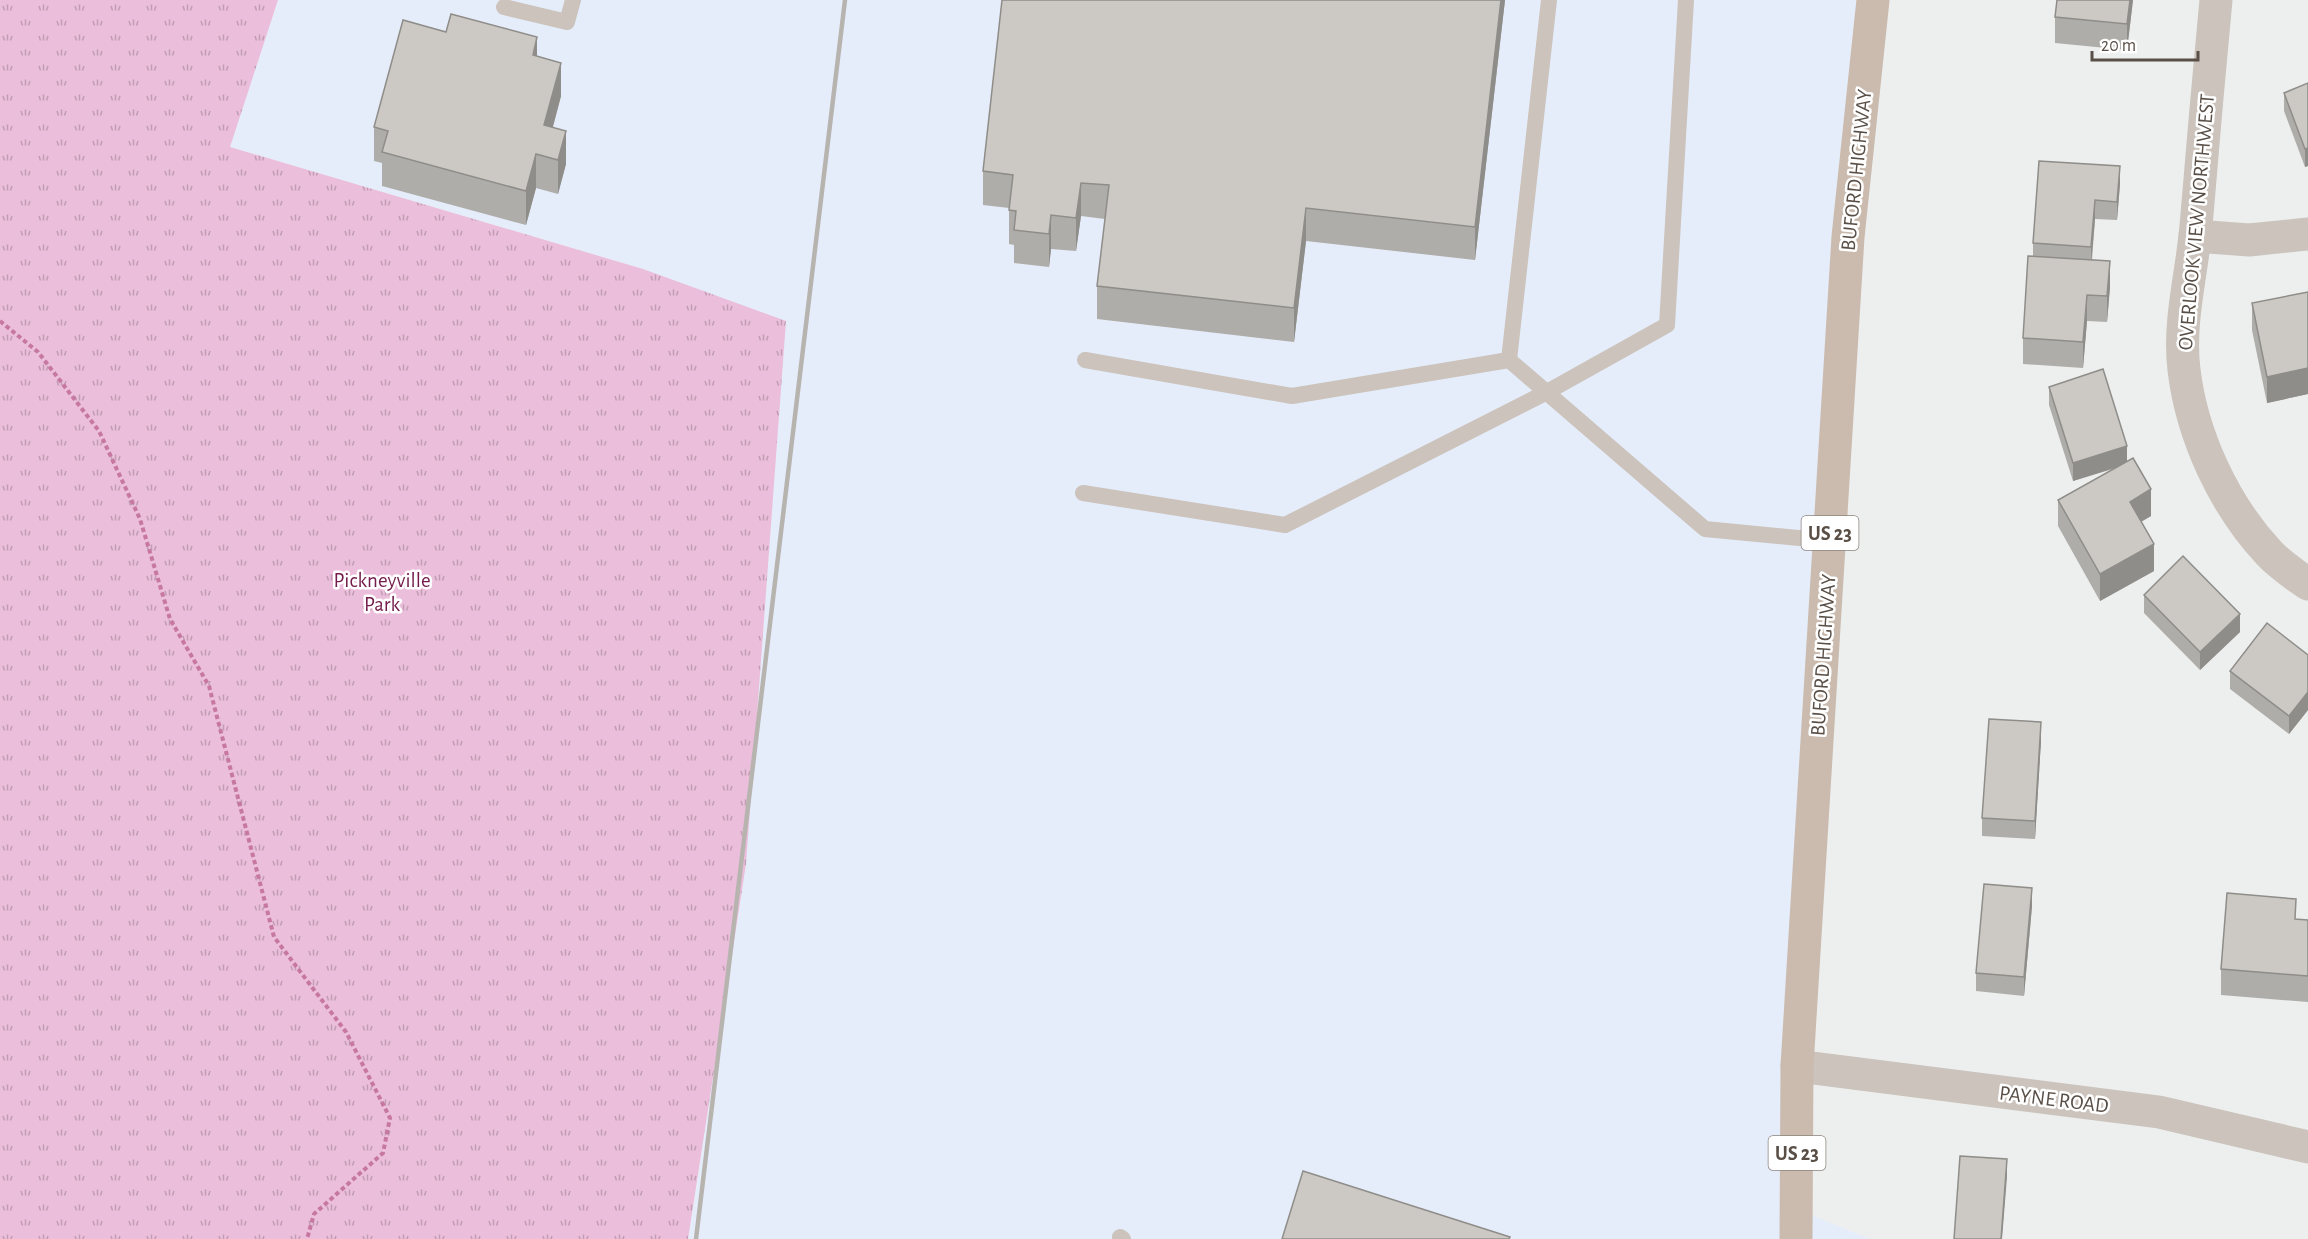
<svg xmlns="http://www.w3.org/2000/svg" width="2308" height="1239" font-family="'Alegreya Sans',sans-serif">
  <defs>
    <pattern id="grass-tufts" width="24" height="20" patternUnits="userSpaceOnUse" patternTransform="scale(1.5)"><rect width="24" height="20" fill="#ebbedb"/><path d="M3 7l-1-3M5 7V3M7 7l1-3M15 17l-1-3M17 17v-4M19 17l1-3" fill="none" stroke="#c19db3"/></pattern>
  </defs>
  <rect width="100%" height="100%" fill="#edefef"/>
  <!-- commercial -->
  <polygon fill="#e6edfa" points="278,0 1888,0 1827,583 1806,1213 1870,1239 688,1239 746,864 643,269 229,147"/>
  <!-- grass -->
  <polygon fill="url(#grass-tufts)" points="0,0 278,0 230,147 643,269 786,321 746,864 688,1239 0,1239"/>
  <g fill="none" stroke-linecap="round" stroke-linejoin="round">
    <!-- path -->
    <polyline stroke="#c678a1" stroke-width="4" stroke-dasharray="4.5 3" stroke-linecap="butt" points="0,321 38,352 99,431 140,519 170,619 209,686 274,937 346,1032 390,1118 383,1153 314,1214 307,1239"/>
    <!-- lane -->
    <g stroke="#cbc3bc" stroke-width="16">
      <polyline points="1549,0 1509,360 1705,529 1830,541"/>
      <polyline points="504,7 567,22 573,0"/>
      <polyline points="1085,360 1292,396 1509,360"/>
      <polyline points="1083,493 1285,525 1547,392 1667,325 1686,0"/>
      <polyline points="1120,1237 1123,1239"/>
    </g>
    <!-- street -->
    <g stroke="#cbc3bc" stroke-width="33">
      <path d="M2216,0C2209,75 2202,151 2196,226C2192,274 2178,322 2184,370C2192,436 2224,505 2269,553C2280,565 2295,575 2308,584"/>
      <polyline points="2195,236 2249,240 2308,234"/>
      <polyline points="1797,1066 2159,1112 2308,1147"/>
    </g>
    <!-- primary -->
    <polyline stroke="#cabbae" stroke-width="33" points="1796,1239 1797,1066 1848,237 1873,0"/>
    <!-- rail -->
    <polyline stroke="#b7b4b0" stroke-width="4.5" points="696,1239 845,0"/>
  </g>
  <!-- wall -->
  <g fill="#afada9">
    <polygon points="1002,0 1505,0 1475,260 1306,241 1294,342 1097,319 1097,286 1105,219 1081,216 1076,251 1051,249 1049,267 1014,263 1014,245 1009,244 1009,208 983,205 983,171"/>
    <polygon points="2057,0 2133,0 2127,50 2055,43 2055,17"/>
    <polygon points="537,56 561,96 553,127 566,164 558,194 536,188 526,225 382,186 382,163 374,161 374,127"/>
    <polygon points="2308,83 2308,166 2305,167 2284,111 2284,93"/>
    <polygon points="2120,184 2117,220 2095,219 2092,260 2110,287 2107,322 2087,321 2083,368 2023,364 2023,338 2033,256 2033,243"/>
    <polygon points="2308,292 2308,394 2267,403 2252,330 2252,303"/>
    <polygon points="2049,387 2127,461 2151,516 2141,522 2154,571 2100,601 2058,526 2058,500 2113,469 2073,481 2049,405"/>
    <polygon points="2144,595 2240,632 2200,670 2144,613"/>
    <polygon points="2308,655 2308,710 2289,734 2230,689 2230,671"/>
    <polygon points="2041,741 2035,839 1982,836 1982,818"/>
    <polygon points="2032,906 2024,996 1976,991 1976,973"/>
    <polygon points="2296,919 2308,920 2308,1002 2221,995 2221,969"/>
  </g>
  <!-- shaded-wall -->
  <g fill="#8f8d89">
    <polygon points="1501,0 1505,0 1475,260 1475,227"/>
    <polygon points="2130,0 2133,0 2127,50 2127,24"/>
    <polygon points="537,37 537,71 533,55"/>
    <polygon points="561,63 561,96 545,156 544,125"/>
    <polygon points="566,131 566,164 558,194 558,160"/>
    <polygon points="2308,148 2308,166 2305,167 2305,149"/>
    <polygon points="536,154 536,188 526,225 526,191"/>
    <polygon points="2120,166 2120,184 2117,220 2117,202"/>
    <polygon points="1081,183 1081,216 1076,251 1076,218"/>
    <polygon points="2095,200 2095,219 2091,265 2091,247"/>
    <polygon points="1306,208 1306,241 1294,342 1294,308"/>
    <polygon points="1051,215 1051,249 1049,267 1049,234"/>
    <polygon points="2110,261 2110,287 2107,322 2107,296"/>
    <polygon points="2087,295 2087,321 2083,368 2083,342"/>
    <polygon points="2308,368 2308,394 2267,403 2267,377"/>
    <polygon points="2127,446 2127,464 2073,481 2073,463"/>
    <polygon points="2151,489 2151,516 2130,528 2130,502"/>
    <polygon points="2154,544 2154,571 2100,601 2100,574"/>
    <polygon points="2240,614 2240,632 2200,670 2200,652"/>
    <polygon points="2308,692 2308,710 2289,734 2289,716"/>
    <polygon points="2041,722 2041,741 2035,839 2035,821"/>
    <polygon points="2032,888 2032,906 2024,996 2024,977"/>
    <polygon points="2007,1159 2007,1177 2002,1239 2001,1239"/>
  </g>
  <!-- building -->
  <g fill="#ccc9c4" stroke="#8f8d89" stroke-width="1.5">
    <polygon points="1002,0 1501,0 1475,227 1306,208 1294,308 1097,286 1109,185 1081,183 1076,218 1051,215 1049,234 1014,230 1016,211 1009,210 1013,175 983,171"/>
    <polygon points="2057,0 2130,0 2127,24 2055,17"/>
    <polygon points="451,14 537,37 533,55 561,63 544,125 566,131 558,160 536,154 526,191 382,152 388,131 374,127 403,20 446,32"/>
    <polygon points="2308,83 2308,148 2305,149 2284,93"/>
    <polygon points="2039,161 2120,166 2117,202 2095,200 2091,247 2033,243"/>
    <polygon points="2028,256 2110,261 2107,296 2087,295 2083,342 2023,338"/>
    <polygon points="2308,292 2308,368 2267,377 2252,303"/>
    <polygon points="2103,369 2127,446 2073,463 2049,387"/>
    <polygon points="2133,458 2151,489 2130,502 2154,544 2100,574 2058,500"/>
    <polygon points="2183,556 2240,614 2200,652 2144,595"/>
    <polygon points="2267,623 2308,655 2308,692 2289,716 2230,671"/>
    <polygon points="1989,719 2041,722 2035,821 1982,818"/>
    <polygon points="1984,884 2032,888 2024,977 1976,973"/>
    <polygon points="2227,893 2296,899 2295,919 2308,920 2308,976 2221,969"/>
    <polygon points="1960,1156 2007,1159 2001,1239 1954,1239"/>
    <polygon points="1303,1171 1510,1237 1509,1239 1282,1239"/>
  </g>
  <g text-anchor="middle" stroke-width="5" stroke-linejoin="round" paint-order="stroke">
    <!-- shield labels -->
    <g fill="#fff" stroke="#8b847e" stroke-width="1.5">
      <rect x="1801.5" y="516" width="57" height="34" rx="4.5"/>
      <rect x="1768.5" y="1136" width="57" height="34" rx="4.5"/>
    </g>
    <g font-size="20" font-weight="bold" fill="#594f47">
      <text x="1830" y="540">US 23</text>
      <text x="1797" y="1160">US 23</text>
    </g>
    <!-- street labels -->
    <g font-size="21" fill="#594f47" stroke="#fff">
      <text transform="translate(1856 170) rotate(-84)" y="7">BUFORD HIGHWAY</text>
      <text transform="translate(2196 222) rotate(-85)" y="7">OVERLOOK VIEW NORTHWEST</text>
      <text transform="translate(1823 655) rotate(-86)" y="7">BUFORD HIGHWAY</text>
      <text transform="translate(2054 1099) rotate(7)" y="7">PAYNE ROAD</text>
    </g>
    <!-- park labels -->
    <g font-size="21" fill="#741d4c" stroke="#fff">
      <text x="382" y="587">Pickneyville<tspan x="382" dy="24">Park</tspan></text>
    </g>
  </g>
  <!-- scale -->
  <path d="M2092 51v9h106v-9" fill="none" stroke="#594f47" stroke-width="3"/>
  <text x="2101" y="51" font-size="18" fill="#594f47" stroke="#ffffff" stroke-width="4.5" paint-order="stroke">20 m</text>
</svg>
